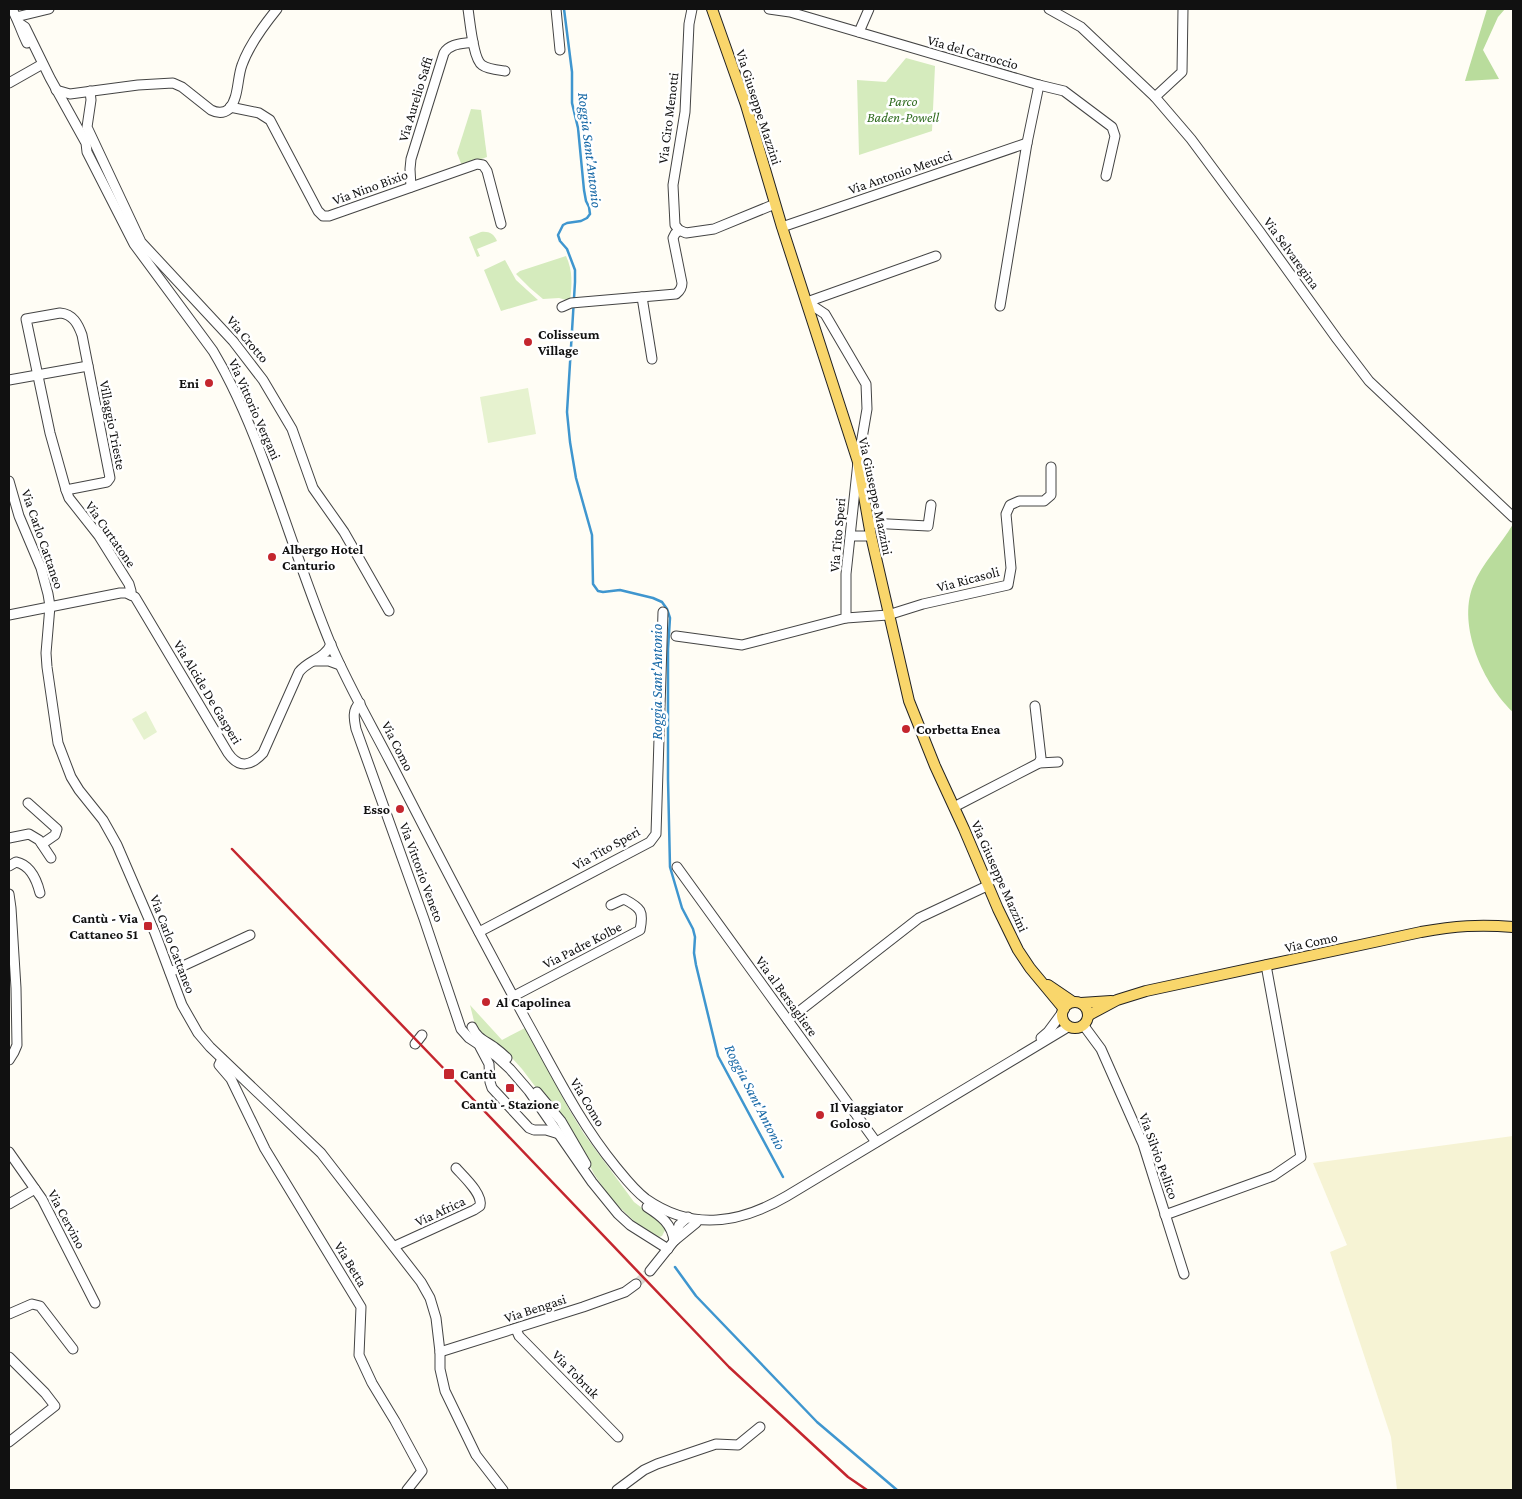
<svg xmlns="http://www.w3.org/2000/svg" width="1522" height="1499" font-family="'Crimson Pro',serif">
  <rect width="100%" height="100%" fill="#fffdf5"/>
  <!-- farmland -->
  <polygon fill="#f6f3d4" points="1513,1136 1513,1490 1397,1490 1391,1437 1330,1252 1347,1245 1313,1163"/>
  <!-- green -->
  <g fill="#d5ebbd">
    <polygon points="906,58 935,66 932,131 859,155 857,80 886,82"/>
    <polygon points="471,109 481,110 487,157 462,166 457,153"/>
    <path d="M481,232C489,231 494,234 497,241L477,249L480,256L477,257L469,237Z"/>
    <path d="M566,256C573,271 572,284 570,301L559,298L543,299L530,288L516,274L520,271Z"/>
    <polygon points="505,260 516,280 538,300 501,311 484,270"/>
    <polygon points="470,1005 502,1040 525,1028 556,1084 570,1111 584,1134 634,1202 650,1214 659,1218 665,1226 665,1230 662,1236 659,1237 653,1234 637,1224 611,1199 594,1174 580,1146 522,1069 512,1058 493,1045 476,1029"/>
  </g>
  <!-- forest -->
  <g fill="#b9dc9c">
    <polygon points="1487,9 1505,9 1498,17 1483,50 1499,79 1465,81"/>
    <path d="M1513,524V712C1484,685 1457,626 1473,586C1482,563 1501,545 1513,524Z"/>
  </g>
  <!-- pitch -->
  <g fill="#e6f2cf">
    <polygon points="528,388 536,434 488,443 480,397"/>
    <polygon points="146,711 157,732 144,740 132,719"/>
  </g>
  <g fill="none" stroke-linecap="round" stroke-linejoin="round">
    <!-- stream -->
    <g stroke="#3f96cf" stroke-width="2.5">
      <polyline points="564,9 572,72 572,103 578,128 584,190 586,201 589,207 590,214 587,218 581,221 567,223 563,225 558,235 560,241 567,249 575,270 575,282 567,412 570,442 576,478 592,535 593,584 598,591 603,592 620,590 653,598 662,602 667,609 670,618 668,649 668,779 670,867 682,908 693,929 695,937 694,953 696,965 718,1056 783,1177"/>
      <polyline points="675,1267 696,1296 817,1422 897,1490"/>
    </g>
    <!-- minor-tunnel -->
    <polyline stroke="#dbdad3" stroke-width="9" stroke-dasharray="9 4.5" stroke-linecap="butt" points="636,1284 650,1271"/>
    <!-- minor casing -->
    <g stroke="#444" stroke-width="11">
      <g id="minor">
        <path d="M12,9C18,20 21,31 27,43"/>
        <path d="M468,9C470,21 473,59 482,65C487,69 498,70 505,71"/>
        <polyline points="556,9 560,50"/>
        <polyline points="692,9 689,24 685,112 673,185 675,225 679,230 686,233 714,229 775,204"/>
        <polyline points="769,9 790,12 1039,85 1064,91 1112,127 1115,136 1106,176"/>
        <polyline points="1049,9 1081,27 1155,97 1191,139 1260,232 1337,339 1369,381 1513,517"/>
        <polyline points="16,17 49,9"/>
        <path d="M19,23L25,27L50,78L86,143L87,152L134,244L213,351C234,386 250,424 264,462C287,523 306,585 331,645C349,687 373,728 394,769C437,853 481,937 526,1020C554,1070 579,1122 616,1167C625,1178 634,1190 646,1199C693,1232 741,1223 787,1196L1068,1027"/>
        <polyline points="859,32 869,9"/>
        <polyline points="9,83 39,66"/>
        <path d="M56,90L70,94L138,85L173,83L182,87L211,110C217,113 223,114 229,109C239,98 237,78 242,65C249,45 264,25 277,9"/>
        <polyline points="90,91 91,100 87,127 141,242 233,341 263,380 292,429 313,488 344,532 389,611"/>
        <polyline points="1155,97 1182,72 1183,9"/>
        <polyline points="230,107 259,113 270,120 318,211 323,216 329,216 477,164 483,165 487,171 501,224"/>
        <path d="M411,187L410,169L411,159L444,53C450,43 463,44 473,42"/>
        <polyline points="782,227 1027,143"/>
        <polyline points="642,297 652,359"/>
        <polyline points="807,302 936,256"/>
        <polyline points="1000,306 1027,143 1039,85"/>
        <path d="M562,307L571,303L676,294C680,291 682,288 682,283L673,238L675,234L679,230"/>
        <path d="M60,313C73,314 78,324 82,335L110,478L107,482L66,490L50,433L26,319Z"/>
        <polyline points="9,380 88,366"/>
        <polyline points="9,481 19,516 41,568 48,594 50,606 46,653 47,667 58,743 71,777 79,790 103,820 117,845 155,933 182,1005 198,1033 210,1047 321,1153 421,1282 430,1298 436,1318 440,1352 440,1369 445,1391 476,1455 503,1490"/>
        <polyline points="66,490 69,498 99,536 129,584 131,591 131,595"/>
        <polyline points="869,523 928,526 931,505"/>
        <polyline points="851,536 871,536"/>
        <path d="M9,615L120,593H126L135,597L228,753C239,769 251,766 263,753L299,672C308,660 325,659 331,644"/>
        <polyline points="846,618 888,615 923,604 1008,585 1011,568 1006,514 1010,505 1019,501 1044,501 1051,495 1051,467"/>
        <polyline points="676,636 742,645 846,618 846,574 858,462 867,409 866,384 825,314 807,302"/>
        <polyline points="315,661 329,661 340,665"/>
        <path d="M360,703C352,710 354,719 356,729L424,919L461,1029L469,1038L496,1056L510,1069L529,1091L592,1182L618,1214L630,1225L668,1249"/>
        <polyline points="1035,706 1041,758 1039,763"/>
        <polyline points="28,803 57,829 55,835 42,844"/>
        <polyline points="954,807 1039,763 1058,762"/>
        <polyline points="9,838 29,834 39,840 51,858"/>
        <path d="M9,866L16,862C31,865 37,881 40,893"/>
        <polyline points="677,867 876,1142"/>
        <polyline points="9,894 11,908 16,988 17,1045 14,1052 9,1060"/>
        <polyline points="479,932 650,842 656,834 663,612"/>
        <polyline points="170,972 250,935"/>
        <path d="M514,996L640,930C644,911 641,908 624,899L611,905"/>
        <polyline points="788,1020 919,918 987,886"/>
        <polyline points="1084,1026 1101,1049 1143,1144 1184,1274"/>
        <path d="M472,1027C477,1038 484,1040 494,1047C498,1050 503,1054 507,1058"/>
        <polyline points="1041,1038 1048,1032 1062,1013"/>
        <polyline points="415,1044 422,1035"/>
        <polyline points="480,1047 489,1064 490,1082 492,1088 529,1128 534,1130 546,1130 559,1134"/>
        <polyline points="222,1059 219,1065 231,1079 265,1149 361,1307 359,1355 372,1383 395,1421 422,1471 407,1490"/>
        <polyline points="537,1092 561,1121 586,1164"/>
        <polyline points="9,1152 42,1199 95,1303"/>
        <polyline points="9,1204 35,1189"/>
        <path d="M647,1207C661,1216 672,1224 674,1241"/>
        <polyline points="1165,1215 1273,1176 1301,1157 1266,965"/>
        <polyline points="675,1240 679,1225 688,1217"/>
        <path d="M395,1246L474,1210L480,1206C483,1194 464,1177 456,1168"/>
        <polyline points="650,1271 674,1241 696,1223 698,1220"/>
        <polyline points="9,1314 32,1304 40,1306 73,1349"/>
        <polyline points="516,1329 519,1336 618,1437"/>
        <polyline points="440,1352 583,1307 625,1292 636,1284"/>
        <polyline points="9,1357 45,1393 55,1406 9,1442"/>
        <polyline points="617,1490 644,1470 657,1464 716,1444 738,1445 760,1427"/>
      </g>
    </g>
    <!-- major casing -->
    <g stroke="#222" stroke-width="12">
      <g id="major">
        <polyline points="712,9 746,105 782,227 858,462 871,536 909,701 935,766 964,829 998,909 1018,950 1030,968 1064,1009"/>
        <polyline points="1048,985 1073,1002"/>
        <circle cx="1075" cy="1015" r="13"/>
        <polyline points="1081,1003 1111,1001"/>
        <path d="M1089,1015L1117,1000L1146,991L1421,932C1455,926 1479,924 1513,927"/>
      </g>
    </g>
    <!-- minor -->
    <use href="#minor" stroke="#fff" stroke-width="9"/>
    <!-- major -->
    <use href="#major" stroke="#f9d66b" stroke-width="10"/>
    <!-- rail -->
    <polyline stroke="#c4262e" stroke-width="2.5" points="232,849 449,1074 729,1367 848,1477 867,1490"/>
  </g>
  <!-- markers -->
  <g fill="#c4262e" stroke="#fff" stroke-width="2">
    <circle cx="528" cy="342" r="5"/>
    <circle cx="209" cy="383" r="5"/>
    <circle cx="272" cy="557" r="5"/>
    <circle cx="906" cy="729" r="5"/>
    <circle cx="400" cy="809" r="5"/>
    <rect x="143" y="921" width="10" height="10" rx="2.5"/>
    <circle cx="486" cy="1002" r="5"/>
    <rect x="443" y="1068" width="12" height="12" rx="2.5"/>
    <rect x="505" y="1083" width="10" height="10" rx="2.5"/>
    <circle cx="820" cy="1115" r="5"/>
  </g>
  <g text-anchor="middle" stroke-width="5" stroke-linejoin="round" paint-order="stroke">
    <!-- street labels -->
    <g font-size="14" fill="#111" stroke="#fff">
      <text transform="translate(973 52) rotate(16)" y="5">Via del Carroccio</text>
      <text transform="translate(415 99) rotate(-73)" y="5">Via Aurelio Saffi</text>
      <text transform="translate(759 107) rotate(72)" y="5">Via Giuseppe Mazzini</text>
      <text transform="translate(668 118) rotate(-83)" y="5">Via Ciro Menotti</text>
      <text transform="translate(900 172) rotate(-19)" y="5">Via Antonio Meucci</text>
      <text transform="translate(370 187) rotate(-20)" y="5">Via Nino Bixio</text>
      <text transform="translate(1292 253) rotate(54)" y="5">Via Selvaregina</text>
      <text transform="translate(248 339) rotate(50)" y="5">Via Crotto</text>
      <text transform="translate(255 409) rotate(66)" y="5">Via Vittorio Vergani</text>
      <text transform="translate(113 425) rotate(79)" y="5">Villaggio Trieste</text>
      <text transform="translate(876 496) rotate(78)" y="5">Via Giuseppe Mazzini</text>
      <text transform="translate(111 534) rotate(55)" y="5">Via Curtatone</text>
      <text transform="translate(837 535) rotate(-85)" y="5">Via Tito Speri</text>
      <text transform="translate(43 539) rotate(71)" y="5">Via Carlo Cattaneo</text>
      <text transform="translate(968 579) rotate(-15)" y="5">Via Ricasoli</text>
      <text transform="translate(208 692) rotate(59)" y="5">Via Alcide De Gasperi</text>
      <text transform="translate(398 746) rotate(63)" y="5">Via Como</text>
      <text transform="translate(606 848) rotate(-29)" y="5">Via Tito Speri</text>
      <text transform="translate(422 872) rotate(70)" y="5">Via Vittorio Veneto</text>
      <text transform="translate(1000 876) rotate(66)" y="5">Via Giuseppe Mazzini</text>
      <text transform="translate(1311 942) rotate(-12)" y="5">Via Como</text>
      <text transform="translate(173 944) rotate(69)" y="5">Via Carlo Cattaneo</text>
      <text transform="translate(582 945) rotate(-27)" y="5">Via Padre Kolbe</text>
      <text transform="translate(787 996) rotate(54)" y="5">Via al Bersagliere</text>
      <text transform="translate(588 1102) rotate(59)" y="5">Via Como</text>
      <text transform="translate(1159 1156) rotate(70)" y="5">Via Silvio Pellico</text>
      <text transform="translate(440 1211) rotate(-25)" y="5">Via Africa</text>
      <text transform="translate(67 1219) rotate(62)" y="5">Via Cervino</text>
      <text transform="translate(351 1264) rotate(59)" y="5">Via Betta</text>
      <text transform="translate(535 1308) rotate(-18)" y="5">Via Bengasi</text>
      <text transform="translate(576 1374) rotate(46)" y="5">Via Tobruk</text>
    </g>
    <!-- park labels -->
    <g font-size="14" font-style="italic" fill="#2f6b1f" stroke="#fff">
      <text x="903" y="106">Parco<tspan x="903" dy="16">Baden-Powell</tspan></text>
    </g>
    <!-- poi labels -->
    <g font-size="14" font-weight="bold" fill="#111" stroke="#fff" text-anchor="start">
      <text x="538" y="339">Colisseum<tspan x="538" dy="16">Village</tspan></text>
      <text x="199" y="388" text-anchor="end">Eni</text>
      <text x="282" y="554">Albergo Hotel<tspan x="282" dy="16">Canturio</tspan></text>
      <text x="916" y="734">Corbetta Enea</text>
      <text x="390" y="814" text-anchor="end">Esso</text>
      <text x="138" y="923" text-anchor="end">Cantù - Via<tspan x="138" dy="16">Cattaneo 51</tspan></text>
      <text x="496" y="1007">Al Capolinea</text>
      <text x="460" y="1079">Cantù</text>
      <text x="510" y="1109" text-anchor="middle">Cantù - Stazione</text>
      <text x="830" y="1112">Il Viaggiator<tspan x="830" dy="16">Goloso</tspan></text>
    </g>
    <!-- water labels -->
    <g font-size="15" font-style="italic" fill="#1768a6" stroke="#fff">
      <text transform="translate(590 150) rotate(83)" y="5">Roggia Sant'Antonio</text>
      <text transform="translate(657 682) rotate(-90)" y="5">Roggia Sant'Antonio</text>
      <text transform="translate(755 1097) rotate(63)" y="5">Roggia Sant'Antonio</text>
    </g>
  </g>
  <!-- border -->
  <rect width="1522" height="1499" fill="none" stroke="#111111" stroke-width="20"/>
</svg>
